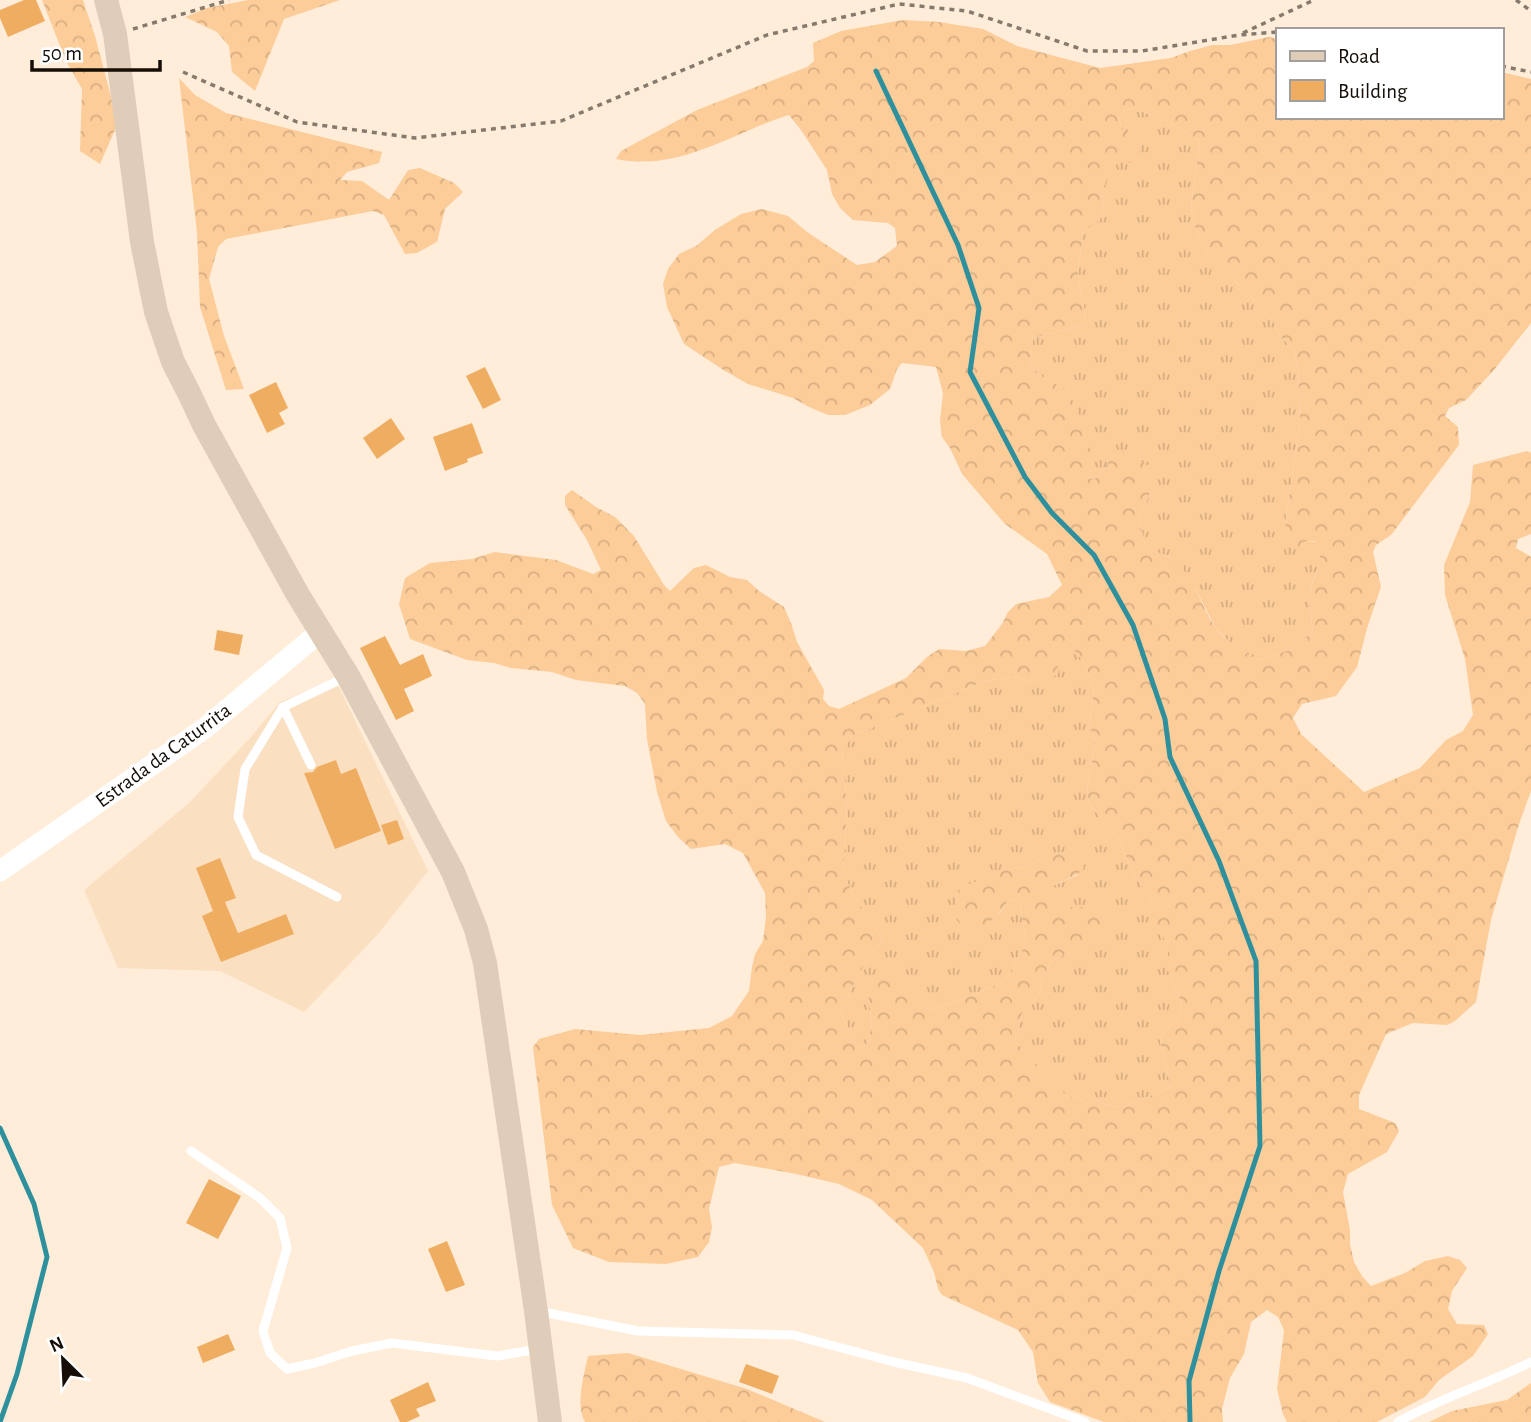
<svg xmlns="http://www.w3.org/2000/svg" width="1531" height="1422" font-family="'Alegreya Sans',sans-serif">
  <defs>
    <pattern id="grass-tufts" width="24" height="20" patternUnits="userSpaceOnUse" patternTransform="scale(1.75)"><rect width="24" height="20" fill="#fccc99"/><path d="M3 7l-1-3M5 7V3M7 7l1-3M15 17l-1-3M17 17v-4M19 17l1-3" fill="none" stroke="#d7ae82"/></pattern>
    <pattern id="forest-crowns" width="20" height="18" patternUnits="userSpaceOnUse" patternTransform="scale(1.75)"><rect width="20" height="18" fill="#fccc99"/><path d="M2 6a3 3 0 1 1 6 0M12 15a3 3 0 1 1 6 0" fill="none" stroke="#d7ae82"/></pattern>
  </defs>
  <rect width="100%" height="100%" fill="#ffedda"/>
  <!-- built -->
  <polygon fill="#fbdfc1" points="335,679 428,871 379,933 304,1012 220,971 118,968 84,890 188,804 250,738 280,702"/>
  <!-- grass -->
  <g fill="url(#grass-tufts)">
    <path d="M1133,108L1167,121L1200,141L1191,206L1194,224L1206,251L1272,319L1280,336L1293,349L1298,367L1300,422L1285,525L1306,541L1316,542C1329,565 1310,574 1310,596C1309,608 1312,620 1313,631L1293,649L1257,660L1233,646L1215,627L1195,588L1170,557L1146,548L1139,520L1152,487L1113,455L1098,478L1089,479L1092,460L1068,390L1043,378L1030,365L1033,338L1079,326L1086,320L1078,274L1083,233L1103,216L1102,190L1117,160L1121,128L1119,118L1124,111Z"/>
    <path d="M1060,642H1069L1085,664L1094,690L1089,726L1096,741L1087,787L1089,804L1118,838L1133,872L1153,903V921L1168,944V970L1182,1004L1176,1021L1163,1034L1160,1042L1171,1087L1121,1108L1104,1104L1089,1095L1081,1100L1065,1095L1015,1041L1021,1015L1039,994L1043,976L1053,960L1070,952L1102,907H1056L1043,896L1048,888L1078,875L1049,854L1026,867L1009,869L998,915L1009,900L1020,901L1026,944L1005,981L970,996L929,1010L898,980L868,995L872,1024L868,1043L861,1047L854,1042L841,1014C852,987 862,962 883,941L850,889L843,870L847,808L842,752L852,736L985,681L1012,677L1031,681L1058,672L1053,647Z"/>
  </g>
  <!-- forest -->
  <g fill="url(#forest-crowns)" fill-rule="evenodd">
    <polygon points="42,0 83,0 95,36 118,123 100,164 80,151 82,89 66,61"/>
    <polygon points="248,0 340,0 284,19 255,91 232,72 229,46 217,32 185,17 207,8"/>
    <path d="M903,20L939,22L983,29L1017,46L1100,68L1171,58L1190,51L1212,45H1230L1269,37L1277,39V117H1501V72L1531,79V323L1494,370L1466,400L1449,408L1445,416L1458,427L1459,445L1391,535L1376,545L1373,552L1381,587L1368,625L1357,667L1336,696L1302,704L1293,718L1301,734L1364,792L1420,768L1446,740L1463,731L1473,715L1465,659L1445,595L1444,565L1470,502L1473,465L1527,451L1531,453V534L1518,539L1516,548L1531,557V791L1519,824L1491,920L1476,1002L1455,1021L1447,1025L1413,1023L1386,1034L1359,1095V1109L1395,1123L1399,1131L1387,1152L1348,1174L1343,1192L1350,1230V1244L1354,1262L1362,1276L1371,1286L1405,1273L1425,1261L1448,1256L1460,1260L1467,1268L1452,1291L1448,1309L1457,1324L1484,1325L1488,1334L1473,1356L1439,1380L1425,1397L1377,1422H1287L1283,1414L1277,1389L1284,1330L1278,1317L1267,1310L1251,1322L1244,1354L1230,1378L1222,1409L1223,1422H1104L1050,1402L1038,1383L1033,1352L1018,1330L942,1295L938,1289L934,1272L923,1248L872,1200L839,1184L796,1174L735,1163L719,1167L709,1209L712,1227L709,1242L698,1257L666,1264L609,1262L573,1248L552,1205L533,1047L539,1039L575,1029L640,1035L709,1028L732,1016L749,991L752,967L755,954L763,941L766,916L765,893L743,853L725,844L691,849L678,837L666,821L657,792L647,739L645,704L637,693L625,686L576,680L552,672L511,668L494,663L467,660L410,639L399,604L405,578L430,563L472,559L495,552L556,560L593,574L601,570L587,540L565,505V496L572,490L596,507L615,517L634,536L664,585L670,591L694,568L706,565L730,577L747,580L759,591L784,607L791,623L797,642L824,690L823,699L829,706L839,709L906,678L927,657L939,649L966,651L985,646L1002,624L1008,612L1016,604L1049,597L1062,585L1047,554L1005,524L962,474L950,448L942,437L940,421L943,393L936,367L902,363L897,369L890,389L870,405L845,415H828L809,407L793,398L748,384L725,371L684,344L667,307L663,284L668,269L679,254L696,246L715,230L741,214L762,209L788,216L807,232L857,265L875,262L897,246L895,228L888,223L853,220L840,208L832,194L827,170L801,130L789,115C731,133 680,172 616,159L621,151L697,110L807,67L814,61L813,43L841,31ZM1133,108L1167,121L1200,141L1191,206L1194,224L1206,251L1272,319L1280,336L1293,349L1298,367L1300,422L1285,525L1290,542L1298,547L1306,541H1315C1329,564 1310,575 1310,596C1309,607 1312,620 1313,631L1293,649L1257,660C1242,651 1226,642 1215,627C1201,606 1193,573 1171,558C1164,554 1154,551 1146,548L1139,520L1152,487V468L1121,450L1113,455L1098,478L1089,479L1092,460L1086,431L1068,390L1043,378L1030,365L1033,338L1079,326L1086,320L1078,274L1083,233L1103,216L1102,190L1117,161L1136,163L1141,146L1121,128L1119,118L1124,111ZM1060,642L1069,643L1085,664L1094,690L1089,726L1096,741L1087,787L1089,804L1118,838L1133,872L1153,903L1152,921L1168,944V970L1182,1004L1176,1021L1163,1034L1160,1042L1171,1087L1121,1108L1104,1104L1089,1095L1081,1100L1065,1095L1015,1041L1021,1015L1039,994L1043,976L1053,960L1070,952L1088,953C1098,940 1111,930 1109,912L1102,907H1056L1044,896C1052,881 1073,881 1084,868L1076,851L1049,854L1026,867L1009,869L959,888L954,916L965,931C990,925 994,920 1009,900L1020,901L1026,944L1005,981L970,996L929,1010C916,997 901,975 881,975L868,995L872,1024L868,1043L861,1047L854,1042L841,1014C852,987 862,962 883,941L850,889L843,870L847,808L842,753L852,736L985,681L1012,677L1031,681L1053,678L1059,672L1053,647Z"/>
    <polygon points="179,78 195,95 226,113 382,152 379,163 347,172 340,180 362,181 389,200 408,170 420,168 454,183 463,192 445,209 437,242 417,253 405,254 384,215 373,211 226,239 218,247 209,279 224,336 244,389 226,390 200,307 197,232"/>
    <path d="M628,1353L747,1389L825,1422H585C575,1405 584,1375 588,1356Z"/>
    <polygon points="1531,1383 1531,1422 1429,1422 1452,1411 1507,1400"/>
  </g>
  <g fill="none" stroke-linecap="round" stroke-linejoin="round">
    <!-- stream -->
    <g stroke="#2d909c" stroke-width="5">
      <polyline points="876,71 958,245 979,308 970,372 1025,477 1052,513 1094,555 1133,625 1165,719 1170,757 1219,861 1256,961 1260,1146 1219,1271 1189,1381 1190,1422"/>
      <polyline points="0,1128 34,1204 47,1257 17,1374 0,1422"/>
    </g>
  </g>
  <!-- building -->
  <g fill="#efad62">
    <polygon points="24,0 36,0 45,21 8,37 0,18 0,10"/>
    <polygon points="485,367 501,400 483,409 466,376"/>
    <polygon points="276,382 288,408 279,413 285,424 267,433 249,395"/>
    <polygon points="391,418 405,439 377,459 363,438"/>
    <polygon points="472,423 483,453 467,459 468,462 445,471 433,437"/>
    <polygon points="217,630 243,635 239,655 214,650"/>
    <polygon points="385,636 400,665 423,654 432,676 404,689 414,711 396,720 360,648"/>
    <polygon points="336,760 341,774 356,768 381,831 335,849 304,773 313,772 317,767"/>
    <polygon points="397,820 404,839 388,845 381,825"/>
    <polygon points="220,858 236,898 225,902 238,933 286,914 294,934 221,962 202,916 213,911 196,868"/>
    <polygon points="209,1179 241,1196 218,1239 186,1223"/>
    <polygon points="447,1241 465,1285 446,1292 428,1249"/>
    <polygon points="228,1334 235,1350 203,1363 197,1347"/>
    <polygon points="746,1364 779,1376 772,1394 739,1382"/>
    <polygon points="428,1382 436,1401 416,1409 420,1416 407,1422 400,1422 390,1400"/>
  </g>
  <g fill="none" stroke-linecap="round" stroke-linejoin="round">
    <!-- path -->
    <g stroke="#867a6d" stroke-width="3.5" stroke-dasharray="5 5" stroke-linecap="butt">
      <polyline points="1516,0 1531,11"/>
      <polyline points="133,29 229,0"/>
      <polyline points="1308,30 1318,30"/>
      <polyline points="1243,33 1314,0"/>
      <polyline points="1501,66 1531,72"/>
      <polyline points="183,72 297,122 415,138 561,121 767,35 899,4 967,11 1087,51 1142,51 1239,35 1277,32"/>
    </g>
    <!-- service -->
    <g stroke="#fff" stroke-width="9">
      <polyline points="283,707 311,765"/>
      <polyline points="337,897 256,855 238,817 245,769 283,707 346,677"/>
      <polyline points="191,1151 260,1198 280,1218 287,1248 263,1331 270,1353 287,1369 315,1363 352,1351 392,1343 497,1356 539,1349"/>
      <polyline points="538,1311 638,1331 793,1335 894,1362 967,1378 1085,1422"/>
      <path d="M1398,1422C1440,1398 1487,1384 1531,1362"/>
    </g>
    <!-- tertiary -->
    <polyline stroke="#fff" stroke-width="21" points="0,871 205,728 320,632"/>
    <!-- secondary -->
    <polyline stroke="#dfcdb9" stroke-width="24" points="106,0 115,34 142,242 156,312 173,362 189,393 204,425 298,595 348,676 453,872 476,929 485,963 536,1311 550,1422"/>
  </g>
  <g text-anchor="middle" stroke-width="6" stroke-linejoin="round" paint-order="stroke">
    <!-- street labels -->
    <g font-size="21" fill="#150d06" stroke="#fff">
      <text transform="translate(163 755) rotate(-36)" y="7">Estrada da Caturrita</text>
    </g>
  </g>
  <!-- legend -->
  <rect x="1276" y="28" width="228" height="91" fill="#ffffff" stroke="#a19e9b" stroke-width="2"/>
  <rect x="1290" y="51" width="35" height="10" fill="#dfcdb9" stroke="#a19e9b" stroke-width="2"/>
  <text x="1338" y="63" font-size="21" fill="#150d06">Road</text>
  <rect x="1290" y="80" width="35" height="21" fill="#efad62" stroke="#a19e9b" stroke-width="2"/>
  <text x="1338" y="98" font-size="21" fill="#150d06">Building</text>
  <!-- north arrow -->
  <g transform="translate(63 1359) rotate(336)" stroke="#ffffff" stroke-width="5" paint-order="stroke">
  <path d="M0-5L12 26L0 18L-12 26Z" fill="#150d06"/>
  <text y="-10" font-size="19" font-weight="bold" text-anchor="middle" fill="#150d06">N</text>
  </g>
  <!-- scale -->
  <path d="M32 60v10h128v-10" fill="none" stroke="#150d06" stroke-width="3.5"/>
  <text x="42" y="60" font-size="21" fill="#150d06" stroke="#ffffff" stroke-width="5" paint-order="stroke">50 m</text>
</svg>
